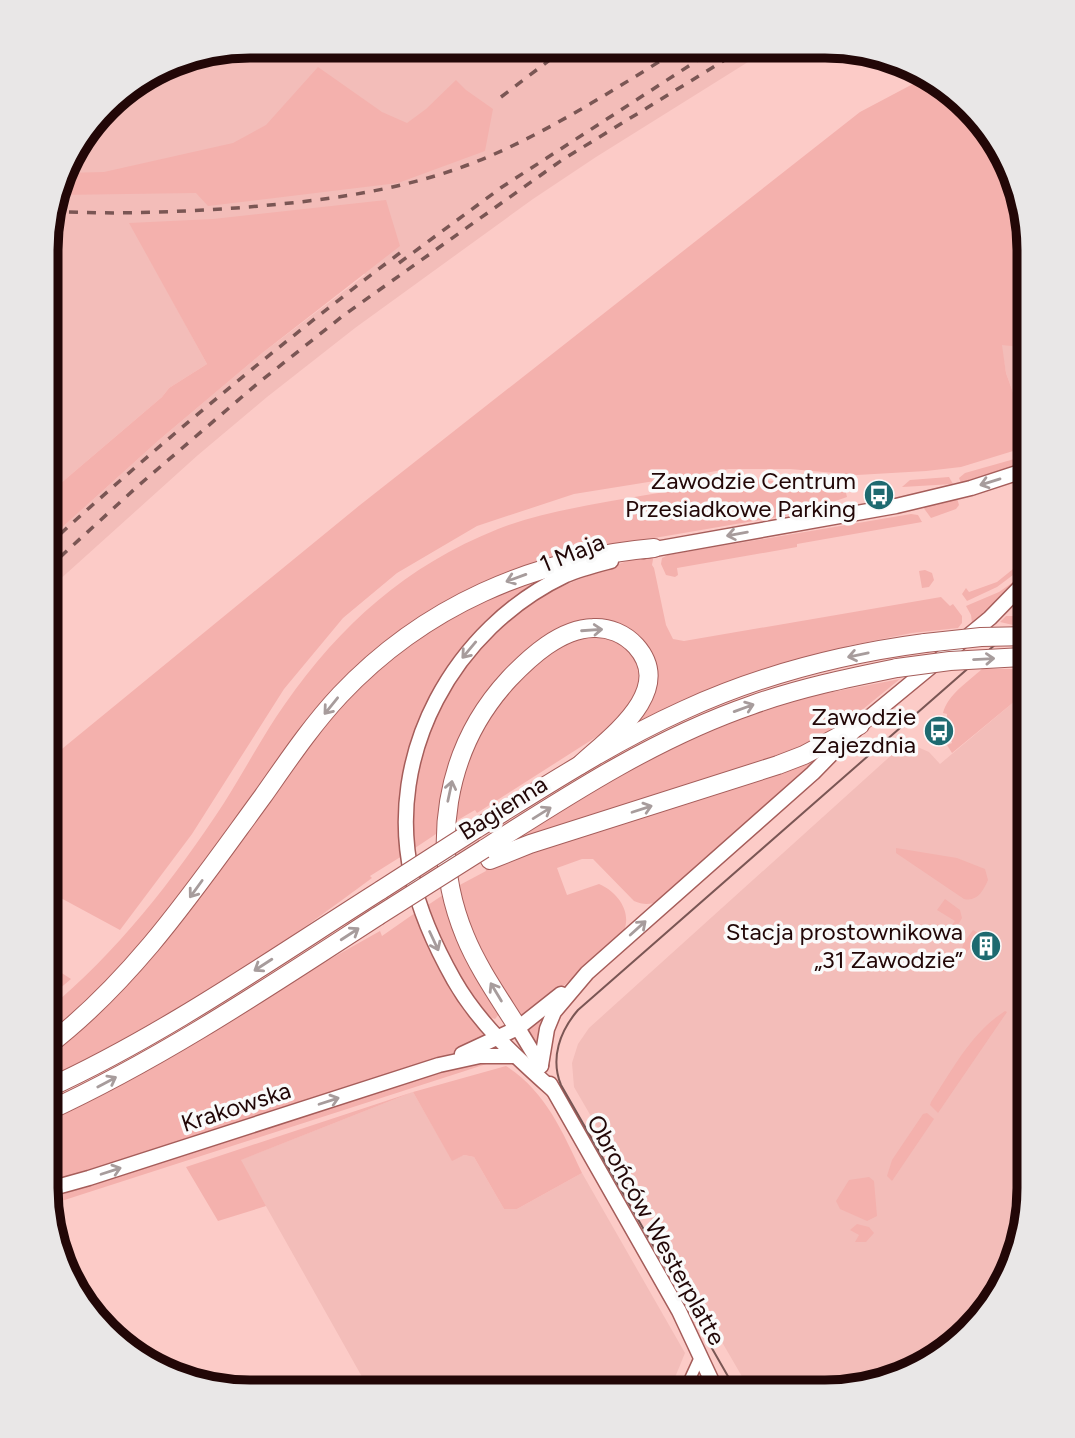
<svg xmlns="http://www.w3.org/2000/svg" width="1075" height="1438" font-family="Figtree,sans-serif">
  <rect width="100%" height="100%" fill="#fccbc7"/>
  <!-- built -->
  <g fill="#f3bdb9">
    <polygon points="250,46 772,47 596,157 533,199 355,328 267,397 198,455 47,591 47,541 159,440 261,354 365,275 338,228 130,223 207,364 169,388 162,397 47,495 47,223 73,148 115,96 184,56"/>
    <polygon points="1001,344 1029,348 1029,428 1026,429 1006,373"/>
    <polygon points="1020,699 1029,700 1029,1202 995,1302 916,1371 826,1392 823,1392 822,1382 806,1392 751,1392 574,1087 572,1063 578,1044 589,1028 906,742 929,752 940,764 1015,701"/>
    <polygon points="413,1092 452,1160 464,1155 474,1157 504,1209 517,1209 582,1173 685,1353 669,1392 370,1391 240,1160"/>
  </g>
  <!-- green -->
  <g fill="#f4b1ad">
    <polygon points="318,67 382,112 407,123 426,109 456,80 466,90 493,109 485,151 398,183 208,206 196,193 58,195 64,173 104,172 233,143 266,125"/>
    <polygon points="928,76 939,80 1008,159 1029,249 1029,348 1002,345 1006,373 1026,429 1029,428 1029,446 961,467 926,471 857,475 790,469 729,469 574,494 477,526 397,573 343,618 284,689 192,834 120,930 46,890 46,762 360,505 860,112"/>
    <polygon points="386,200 400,246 261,354 159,440 47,541 47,495 162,397 169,388 207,364 129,223 213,219"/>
    <polygon points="1029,455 1029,462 961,483 959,478 965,473"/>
    <polygon points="949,477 953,484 902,487 910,480"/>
    <path d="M746,479L840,486L845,489L847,497L801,513L625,543L409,625L134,955L46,1040V1011C117,953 174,879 224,803C245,770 263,735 285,704C341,624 406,566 498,529C534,515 573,508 611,501C656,493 701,486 746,479Z"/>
    <polygon points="957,498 959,505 956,509 931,518 923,507"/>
    <polygon points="911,514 918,515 922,522 797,544 797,547 677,568 678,575 675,577 666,575 661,564 662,558 668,555"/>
    <path d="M644,554H654L652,565L654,568L666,625L673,639L684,641L941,597L950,606L953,604L962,616V623L958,628L912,633L847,646V648L642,721L639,719L654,679L604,621L498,682L439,832L415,848C402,757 450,656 526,606C563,582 604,571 644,554Z"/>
    <polygon points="1029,556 1029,563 997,587 967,601 962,594 966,588 969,592 997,582"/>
    <polygon points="925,570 932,573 934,580 929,587 922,588 919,571"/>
    <polygon points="1025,574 987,611 972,623 971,615 966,606 999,592"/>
    <path d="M538,577L548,578C445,628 389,745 402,856L370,876L372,878C313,922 254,964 191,1002C144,1031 95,1056 46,1081V1059L90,1020L281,783L332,715L384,663L445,618Z"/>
    <polygon points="1029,604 1029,610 1013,625 1000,622 1006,616 1015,616"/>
    <polygon points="591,633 624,643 640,664 639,691 615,725 477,813 475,810 451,824 452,811 477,734 516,680 554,648"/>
    <path d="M982,669H1029V700L1015,701L952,753L947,745L952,743L947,725V714L943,713C948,694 968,682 982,669Z"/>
    <polygon points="900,679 841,727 796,752 518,841 516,838 610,780 669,748 730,722 791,700"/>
    <path d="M818,756L820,758L659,901C650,905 643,905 634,901L593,859H582L557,868L567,895L599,884C618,892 633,913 623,933L549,999L521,1019L480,955L456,887L486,871L485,868L497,862Z"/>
    <path d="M896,848L957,858L985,869L988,880C983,891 977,902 964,899L896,853Z"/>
    <path d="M446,893L499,1014L495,1019C472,1014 432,928 428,905Z"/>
    <polygon points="945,899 960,910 962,918 948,942 943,943 942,940 955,921 937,910"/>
    <path d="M415,913C432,958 455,1002 488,1037L486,1041L433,1060L79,1174L46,1183V1119L380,931L382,936Z"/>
    <path d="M973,930L980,934L964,956C958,946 968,938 973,930Z"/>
    <polygon points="46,963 71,979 46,1000"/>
    <path d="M1005,1011L1007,1012L938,1113L930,1105L931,1102C953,1069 971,1033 1005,1011Z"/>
    <polygon points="547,1012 538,1051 525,1030"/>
    <polygon points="482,1059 502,1059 49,1205 48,1199"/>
    <path d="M506,1066C546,1092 562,1131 582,1173L517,1209H504L474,1157L464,1155L452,1161L413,1092L241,1160L266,1206L218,1221L186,1167L413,1092Z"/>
    <polygon points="927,1113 934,1119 892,1181 887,1176 892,1160 923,1114"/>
    <polygon points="869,1177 874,1181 877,1216 867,1221 840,1209 836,1201 849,1180"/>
    <polygon points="857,1224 869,1227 874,1233 866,1242 855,1242 859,1235 850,1230"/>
  </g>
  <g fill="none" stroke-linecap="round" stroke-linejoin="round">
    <!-- minor casing -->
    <g stroke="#a55d5a" stroke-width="13">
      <g id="minor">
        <polyline points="684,1392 700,1357"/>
        <polyline points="687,1392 699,1385 714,1387"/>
      </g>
    </g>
    <!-- tertiary casing -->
    <g stroke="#a55d5a" stroke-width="17">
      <g id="tertiary">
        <polyline points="644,551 896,506 971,488 1029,469"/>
        <polyline points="518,1028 541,1066"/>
        <polyline points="462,1054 518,1028 561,994"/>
        <polyline points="541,1065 547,1029 554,1012 587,973 813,773 860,725 990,618 1029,578"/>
        <polyline points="550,1084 679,1311 717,1392"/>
        <path d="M553,1090C516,1057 479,1024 454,980C436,948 420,914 412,877C384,754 454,628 566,575C580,569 596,565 611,561"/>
        <polyline points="46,1190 89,1178 439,1065 480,1056 515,1056"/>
      </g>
    </g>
    <!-- primary casing -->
    <g stroke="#a55d5a" stroke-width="20">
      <g id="primary">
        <path d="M476,829C544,787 611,743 684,710C760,675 842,654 925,643"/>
        <path d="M484,849C570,794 656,738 752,705C799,688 848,678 897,668"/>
        <polyline points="490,860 530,844 778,765 804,755 860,725"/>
        <path d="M518,1028C500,999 478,968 465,936C429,849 444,749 509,679C530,657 560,629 593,628C609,627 625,634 636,646C676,691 610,737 580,765"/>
        <path d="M46,1047C135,979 197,886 263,796C287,762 311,726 340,695C424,606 533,559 654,548"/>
        <path d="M46,1089C164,1035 272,959 381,890"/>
        <path d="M46,1112C163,1058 270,986 378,916"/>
      </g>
    </g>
    <!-- minor -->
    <use href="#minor" stroke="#fff" stroke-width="10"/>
    <!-- tertiary -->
    <use href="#tertiary" stroke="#fff" stroke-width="14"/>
    <!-- primary -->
    <use href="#primary" stroke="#fff" stroke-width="18"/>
    <!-- tram -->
    <path stroke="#7a5654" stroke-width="2" d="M737,1392L561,1085C550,1058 560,1031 578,1010L1029,615"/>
    <!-- rail -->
    <g stroke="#7a5654" stroke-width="3.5" stroke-dasharray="9 9" stroke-linecap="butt">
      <polyline points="501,97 568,46"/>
      <path d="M51,211C113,215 175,212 236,208C323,201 409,191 490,156C557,127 621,85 683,47"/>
      <polyline points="399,263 502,187 718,47"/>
      <path d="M47,546C162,441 281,343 405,249"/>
      <polyline points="47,569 139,485 257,384 344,315 562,160 746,47"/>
    </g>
    <!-- primary-bridge casing -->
    <g stroke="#a55d5a" stroke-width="20" stroke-linecap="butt">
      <g id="primary-bridge">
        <polyline points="925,643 981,637 1029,636"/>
        <polyline points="897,668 950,661 1022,657"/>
        <polyline points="381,890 476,829"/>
        <polyline points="378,916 484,849"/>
      </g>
    </g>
    <!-- primary-bridge -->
    <use href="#primary-bridge" stroke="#fff" stroke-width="18"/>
  </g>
  <!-- one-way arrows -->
  <defs><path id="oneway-shaft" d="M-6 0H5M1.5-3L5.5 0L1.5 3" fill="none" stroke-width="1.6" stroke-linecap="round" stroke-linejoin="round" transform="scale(1.75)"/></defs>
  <g stroke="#a79c9c">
    <use href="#oneway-shaft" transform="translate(990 482) rotate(163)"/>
    <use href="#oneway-shaft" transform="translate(737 534) rotate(170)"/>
    <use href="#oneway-shaft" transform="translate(516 578) rotate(160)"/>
    <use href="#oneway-shaft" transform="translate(592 630) rotate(-4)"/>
    <use href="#oneway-shaft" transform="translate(469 650) rotate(130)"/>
    <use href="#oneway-shaft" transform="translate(858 655) rotate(168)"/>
    <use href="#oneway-shaft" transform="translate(984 659) rotate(-3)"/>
    <use href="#oneway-shaft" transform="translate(331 706) rotate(129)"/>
    <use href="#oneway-shaft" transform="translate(744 708) rotate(-20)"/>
    <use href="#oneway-shaft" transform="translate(450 791) rotate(-78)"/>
    <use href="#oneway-shaft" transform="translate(642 809) rotate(-18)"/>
    <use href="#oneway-shaft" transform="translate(542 813) rotate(-32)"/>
    <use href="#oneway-shaft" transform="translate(196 889) rotate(126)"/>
    <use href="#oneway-shaft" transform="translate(638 928) rotate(-42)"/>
    <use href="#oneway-shaft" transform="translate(350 934) rotate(-33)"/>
    <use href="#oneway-shaft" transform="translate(434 941) rotate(65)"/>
    <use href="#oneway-shaft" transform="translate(263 965) rotate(147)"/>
    <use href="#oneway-shaft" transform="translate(496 992) rotate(-121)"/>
    <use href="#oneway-shaft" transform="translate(107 1082) rotate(-28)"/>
    <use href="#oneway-shaft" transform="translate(329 1101) rotate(-18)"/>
    <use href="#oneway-shaft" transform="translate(111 1171) rotate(-18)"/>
  </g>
  <!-- icons -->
  <defs>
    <g id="bus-disc" transform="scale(1.575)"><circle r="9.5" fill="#1e6a70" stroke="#fafafa"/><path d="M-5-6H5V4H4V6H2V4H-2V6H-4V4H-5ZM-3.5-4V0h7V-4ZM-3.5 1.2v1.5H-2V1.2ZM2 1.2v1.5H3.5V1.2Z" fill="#fff"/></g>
    <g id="building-disc" transform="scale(1.575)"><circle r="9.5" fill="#1e6a70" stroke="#fafafa"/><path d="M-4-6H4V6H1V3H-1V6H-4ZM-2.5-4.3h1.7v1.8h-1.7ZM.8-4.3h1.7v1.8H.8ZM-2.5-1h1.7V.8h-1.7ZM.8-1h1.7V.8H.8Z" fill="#fff"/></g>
  </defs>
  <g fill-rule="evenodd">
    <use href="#bus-disc" x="879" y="495"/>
    <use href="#bus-disc" x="939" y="731"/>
    <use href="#building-disc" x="986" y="946"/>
  </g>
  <g text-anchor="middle" stroke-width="7" stroke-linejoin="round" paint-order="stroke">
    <!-- poi labels -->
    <g font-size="24" fill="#220707" stroke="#fafafa" text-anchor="end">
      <text x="856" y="489">Zawodzie Centrum<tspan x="856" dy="28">Przesiadkowe Parking</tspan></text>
      <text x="916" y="725">Zawodzie<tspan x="916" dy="28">Zajezdnia</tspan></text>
      <text x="963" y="940">Stacja prostownikowa<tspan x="963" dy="28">„31 Zawodzie”</tspan></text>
    </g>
    <!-- street labels -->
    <g font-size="24" fill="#220707" stroke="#fafafa">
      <text transform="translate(572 553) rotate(-22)" y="8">1 Maja</text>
      <text transform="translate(503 808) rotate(-32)" y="8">Bagienna</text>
      <text transform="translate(236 1107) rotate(-18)" y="8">Krakowska</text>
      <text transform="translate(656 1230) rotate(61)" y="8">Obrońców Westerplatte</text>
    </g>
  </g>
  <!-- crop -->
  <path d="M0 0H1075V1438H0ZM250 58H825A192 192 0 0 1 1017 250V1188A192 192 0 0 1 825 1380H250A192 192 0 0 1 58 1188V250A192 192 0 0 1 250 58Z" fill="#e9e7e7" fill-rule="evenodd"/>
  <path fill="none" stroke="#220707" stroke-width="9" d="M250 58H825A192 192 0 0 1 1017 250V1188A192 192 0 0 1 825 1380H250A192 192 0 0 1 58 1188V250A192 192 0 0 1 250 58Z"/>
</svg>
